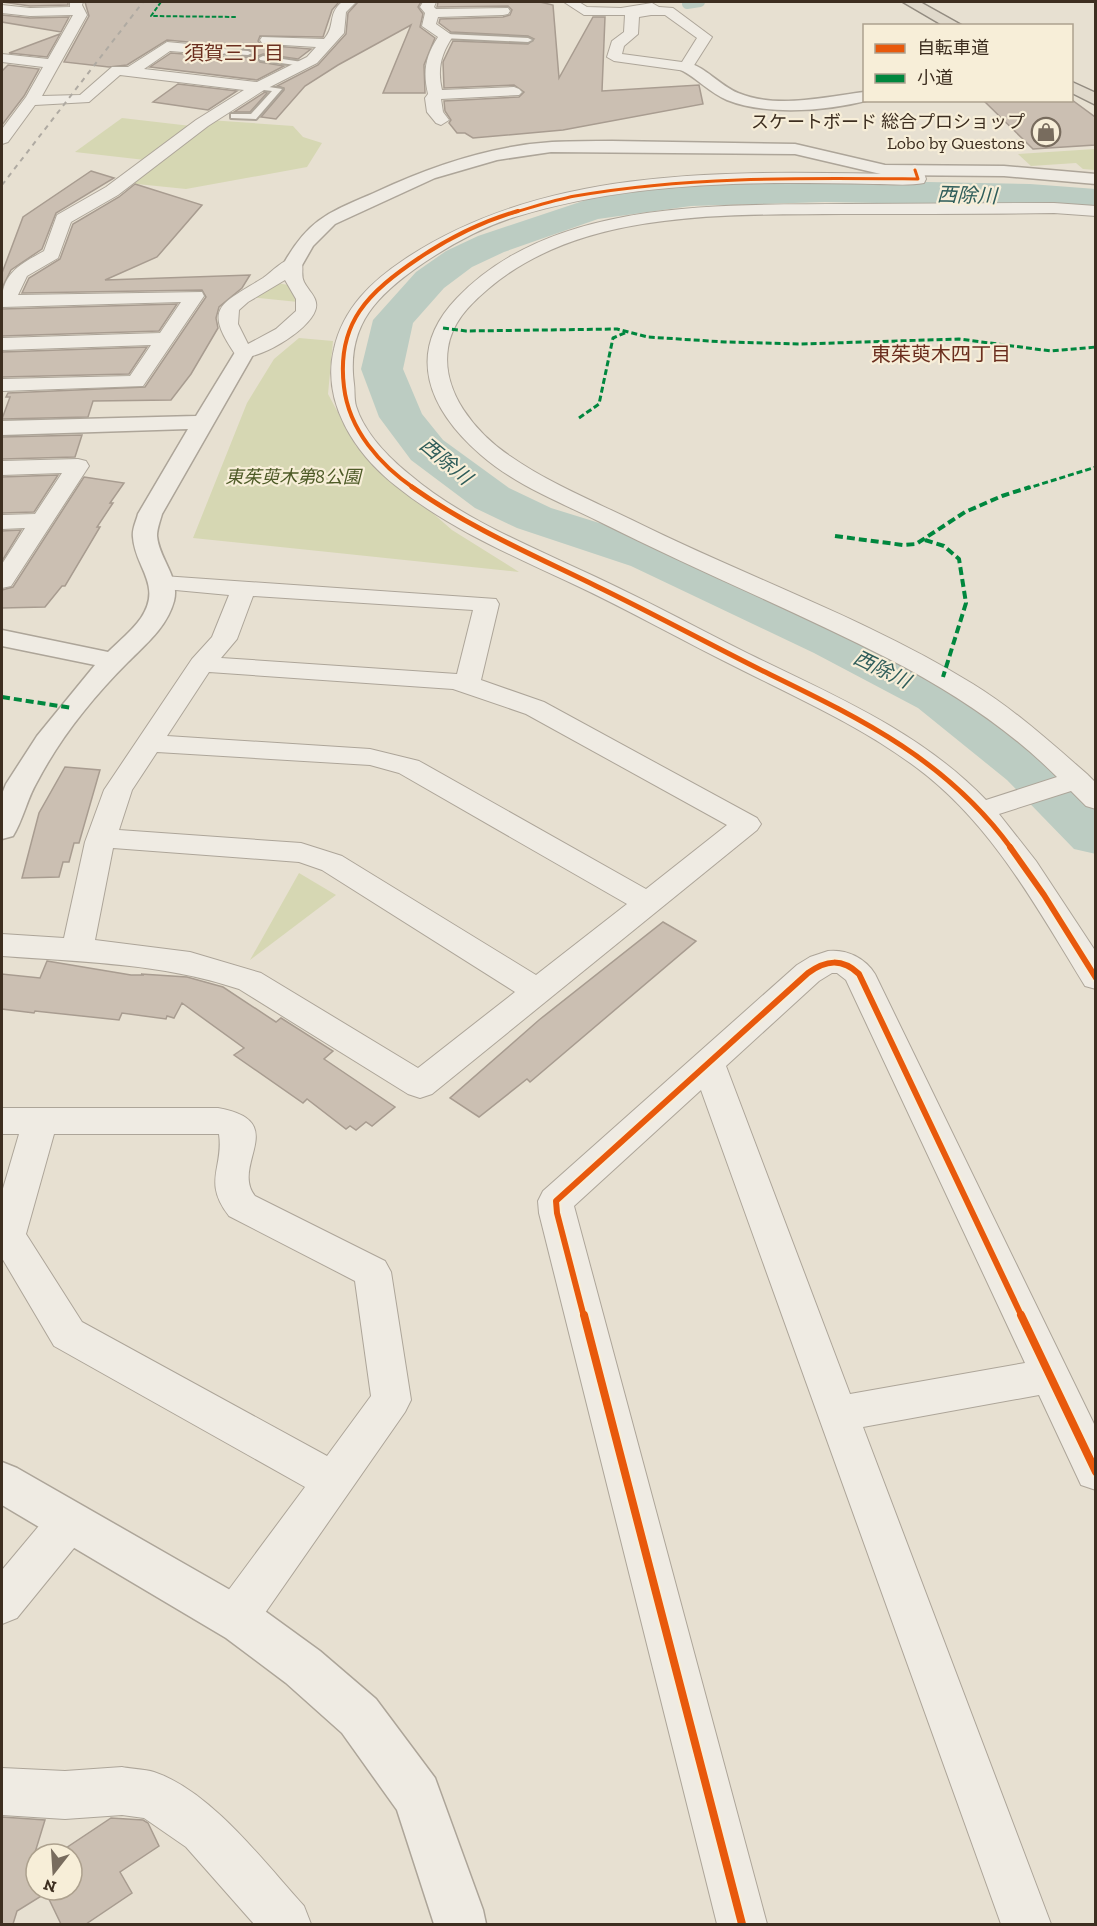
<svg xmlns="http://www.w3.org/2000/svg" width="1097" height="1926" font-family="'Zilla Slab','Noto Sans JP',serif">
  <rect width="100%" height="100%" fill="#e7e0d1"/>
  <!-- green -->
  <g fill="#d6d7b3">
    <polygon points="122,118 191,126 145,160 75,152"/>
    <polygon points="209,120 293,126 303,137 322,143 307,167 186,189 127,183"/>
    <polygon points="1095,149 1095,170 1083,169 1076,163 1031,166 1018,154"/>
    <polygon points="276,283 289,285 298,302 250,297"/>
    <polygon points="299,338 333,341 328,394 356,446 452,530 519,572 193,538 247,403 274,359"/>
    <polygon points="299,873 336,895 250,960"/>
  </g>
  <g fill="none" stroke-linecap="round" stroke-linejoin="round">
    <!-- stream -->
    <polyline stroke="#bcccc2" stroke-width="10" points="687,4 700,2"/>
    <!-- river -->
    <polygon fill="#bcccc2" fill-rule="evenodd" points="825,180 1030,184 1096,189 1096,211 1030,206 825,202 691,206 598,219 504,252 472,267 444,288 413,323 403,369 422,414 443,440 509,488 551,508 667,544 852,631 958,684 1049,754 1096,798 1096,854 1074,849 1007,780 918,708 814,653 631,566 517,528 475,508 411,460 379,417 361,369 373,320 416,272 446,251 478,236 592,198 691,184"/>
  </g>
  <!-- building -->
  <g fill="#cbbfb2" stroke="#a89c90" stroke-width="1.5">
    <polygon points="2,2 68,2 68,5 30,6"/>
    <polygon points="85,2 339,2 332,10 323,37 260,36 258,41 262,45 311,49 298,59 263,54 258,56 260,62 284,66 257,80 150,67 171,53 221,57 248,57 254,54 248,49 221,45 167,40 127,65 109,67 64,62 89,16"/>
    <polygon points="358,2 421,2 418,7 423,14 420,27 435,38 424,65 425,93 383,93 411,25 338,65 305,86 276,119 261,117 284,90 284,88 277,86 318,65 346,34 348,13"/>
    <polygon points="438,2 540,2 553,5 559,78 593,17 605,17 602,91 699,85 703,104 563,130 473,138 465,133 457,133 449,123 451,120 445,111 444,101 519,97 524,92 514,85 444,88 443,62 453,41 528,44 534,39 528,36 451,32 439,23 440,19 503,17 510,15 512,10 508,6 437,7"/>
    <polygon points="2,15 30,18 69,17 61,32 2,22"/>
    <polygon points="60,34 47,57 9,53 41,41"/>
    <polygon points="8,65 39,69 24,96 2,125 2,71"/>
    <polygon points="178,84 237,91 208,110 153,102"/>
    <polygon points="265,92 267,93 250,112 234,112"/>
    <polygon points="983,100 1072,100 1095,117 1095,145 1033,149"/>
    <polygon points="91,171 114,178 56,213 42,249 11,270 2,288 2,273 23,217"/>
    <polygon points="135,184 202,205 157,257 105,280 250,275 242,288 219,307 216,318 218,328 191,374 171,400 93,401 88,417 2,419 10,397 6,397 8,393 145,387 206,297 202,290 22,293 29,278 60,259 73,224 119,197"/>
    <polygon points="177,304 159,331 2,336 2,309"/>
    <polygon points="147,347 129,374 2,377 2,352"/>
    <polygon points="82,435 75,457 2,459 2,437"/>
    <polygon points="58,475 34,512 2,513 2,477"/>
    <polygon points="84,477 124,483 110,503 113,503 97,527 100,527 65,586 62,586 45,607 2,608 2,590 13,587"/>
    <polygon points="21,530 2,561 2,531"/>
    <polygon points="65,767 100,770 79,843 74,843 69,862 63,862 59,877 22,878 39,813"/>
    <polygon points="663,922 696,941 530,1082 527,1079 479,1117 450,1098 539,1020"/>
    <polygon points="47,961 131,975 144,975 141,974 187,977 223,987 276,1022 281,1018 333,1051 324,1059 395,1107 372,1126 366,1122 356,1130 350,1126 346,1129 307,1099 303,1103 234,1055 244,1048 182,1003 174,1018 167,1016 166,1019 122,1013 119,1020 35,1011 34,1013 2,1009 2,974 40,978"/>
    <polygon points="2,1817 45,1820 29,1872 36,1868 36,1890 72,1890 72,1854 57,1854 111,1818 143,1820 148,1823 159,1846 120,1872 132,1893 86,1924 61,1924 46,1893 17,1911 13,1924 2,1924"/>
  </g>
  <g fill="none" stroke-linecap="round" stroke-linejoin="round">
    <!-- service casing -->
    <g stroke="#ada599" stroke-width="4">
      <g id="service">
        <polygon points="446,34 528,38 532,40 528,42 443,38"/>
        <polygon points="221,49 248,51 252,53 248,55 218,53"/>
        <polygon points="263,56 302,62 306,64 302,66 260,60 259,58"/>
        <polygon points="256,85 282,89 256,119 231,118 231,114 251,114 272,91 256,89"/>
      </g>
    </g>
    <!-- minor casing -->
    <g stroke="#ada599" stroke-width="2">
      <g id="minor">
        <path d="M70,2H83L82,5L87,15L42,96L80,95L112,67H128L167,42L221,47L228,51L221,55L170,51L144,69L257,82L307,57L316,47L267,44L262,43L260,40L262,37L324,39C336,26 327,14 342,2H356L346,12L344,33L317,63L264,90L208,126L118,195L71,222L58,258L27,276L18,295L202,292L204,296L143,386L2,391V379L130,376L151,345L2,350V338L160,333L181,302L2,307C0,274 19,265 44,251L57,215L106,187L196,120L244,90L120,75L89,102L35,105L8,142L2,144V129L26,97L43,67L2,62V54L48,59L73,15L30,16L2,13V5L30,8L70,7Z"/>
        <path d="M423,2H436L434,7L436,9L508,8L510,11L508,14L503,15L438,17L436,24L453,36C441,54 437,69 442,90L514,87L519,89L522,92L519,95L441,99L443,112L449,120L441,125L436,123L427,112L425,98L428,94C423,72 425,57 438,37L422,26L425,13L420,7Z"/>
        <path d="M564,2H579L587,7L621,8L652,3L659,7L673,8L712,37L691,70L686,71L614,61L607,57L612,41L624,32L625,15H584ZM651,15H665L697,38L682,62L622,54L624,46L638,34L639,17Z"/>
        <path d="M915,165L923,170L926,179L924,183C908,186 890,184 873,184C845,183 816,183 787,183C695,183 603,190 515,217C483,227 452,244 425,262C378,294 346,324 354,384C355,391 354,399 356,406C364,432 388,457 409,474C459,517 525,544 585,572C642,598 697,628 753,656C835,696 922,733 986,800L1057,777C1008,728 951,691 889,659C793,610 693,569 596,520C557,501 514,484 481,455C429,410 404,353 457,298C552,198 721,205 848,204C916,204 985,203 1054,203L1096,206V216L1054,213C984,214 913,214 843,214C727,215 581,209 488,289C468,306 452,323 448,348C441,392 476,433 510,456C547,482 591,500 632,520C744,576 866,618 973,684C1015,710 1050,742 1087,774L1096,783V809L1086,806L1071,791L999,814L1036,861L1096,952V989L1085,986C1037,908 992,824 917,768C864,728 802,700 742,670C685,642 629,610 571,583C511,555 448,528 396,486C355,454 321,402 334,349C343,308 372,281 405,259C551,162 740,172 908,174L907,170L909,167Z"/>
        <path d="M294,258L300,259C305,266 300,274 304,282C309,292 320,299 315,311C308,331 257,362 237,357C202,307 220,305 263,278C273,271 282,260 294,258ZM285,280L296,299V311L276,329L248,344L238,324L239,310L248,302Z"/>
        <polygon points="78,459 86,461 89,466 11,586 2,588 2,564 25,528 2,529 2,515 35,514 62,473 2,475 2,461"/>
        <path d="M163,576L496,599L499,604L481,680L544,702L757,818L761,824L757,830L432,1094L420,1098L408,1094L239,989C161,963 82,962 2,956V934L64,938L85,842L104,790L192,659L212,637L229,595L154,588L151,583L154,578ZM253,596L473,610L457,674L221,658L237,639ZM209,672L453,689L526,714L727,825L646,889L419,761L370,749L167,736ZM157,752L370,765L399,773L627,904L536,975L342,856L301,843L119,830L132,790ZM113,848L299,862L322,870L515,992L418,1068L261,973L190,952L95,940Z"/>
        <path d="M828,951C847,949 865,958 875,974L1096,1428V1490L1081,1485L1039,1395L863,1427L1051,1924H1001L701,1090L574,1206L767,1924H717L539,1213L538,1201L543,1191L797,965L810,957ZM832,973H837L846,980L1025,1363L850,1394L726,1066L819,981Z"/>
        <path d="M2,1108H218C292,1121 230,1165 255,1196L385,1261L391,1272L411,1400L405,1412L251,1633L235,1639L219,1633L213,1618L219,1603L305,1487L54,1346L2,1258V1192L19,1134H2ZM54,1134H219C224,1168 202,1181 229,1216L355,1281L371,1396L327,1456L82,1322L26,1234Z"/>
        <polygon points="68,1503 83,1509 89,1523 83,1537 17,1618 2,1624 2,1570 53,1509"/>
        <path d="M122,1767C132,1769 144,1769 154,1772C211,1791 264,1862 304,1906L311,1924H254L186,1847L144,1818L122,1815L65,1819L2,1815V1768L65,1771Z"/>
      </g>
    </g>
    <!-- tertiary casing -->
    <g stroke="#ada599" stroke-width="3">
      <g id="tertiary">
        <path d="M686,62C706,67 719,85 738,93C777,109 824,97 864,92V100H869C828,111 767,116 727,100C710,93 697,78 681,70L678,67L681,64Z"/>
        <path d="M612,141L795,144L885,165L1004,166L1096,174V184L1004,176L885,175L795,154L551,152L497,160L435,178L335,224L313,246L301,267H287L284,263C310,217 331,212 376,192C432,166 490,146 552,142C572,141 592,141 612,141Z"/>
        <path d="M244,347L251,349L254,353L162,514C160,521 157,529 157,536C159,559 180,577 174,601C167,627 146,644 128,662C93,697 60,738 37,782C27,799 23,820 13,836L2,839V794L6,784L37,736L95,665L2,646V630L108,652C119,641 132,631 141,618C163,585 135,568 133,537C132,529 136,522 138,514L188,429L2,435V421L196,416L237,349Z"/>
        <polygon points="2,1462 17,1468 258,1606 320,1651 376,1699 435,1778 483,1910 486,1924 434,1924 397,1810 342,1733 286,1683 226,1638 2,1505"/>
      </g>
    </g>
    <!-- trunk casing -->
    <g stroke="#928b80" stroke-width="3">
      <g id="trunk">
        <polygon points="903,2 920,2 963,26 944,26"/>
        <polygon points="1072,82 1096,93 1096,105 1072,93"/>
      </g>
    </g>
    <!-- service -->
    <use href="#service" fill="#efebe3" fill-rule="evenodd"/>
    <!-- minor -->
    <use href="#minor" fill="#efebe3" fill-rule="evenodd"/>
    <!-- tertiary -->
    <use href="#tertiary" fill="#efebe3" fill-rule="evenodd"/>
    <!-- trunk -->
    <use href="#trunk" fill="#e0d9cb" fill-rule="evenodd"/>
    <!-- rail -->
    <polyline stroke="#afaaa2" stroke-width="2" stroke-dasharray="5 5" stroke-linecap="butt" points="2,185 143,2"/>
    <!-- quiet-far2 -->
    <polyline stroke="#00873e" stroke-width="2" stroke-dasharray="4.5 2" stroke-linecap="butt" points="161,2 151,16 237,17"/>
    <!-- quiet-far1 -->
    <g stroke="#00873e" stroke-width="3" stroke-dasharray="6 3" stroke-linecap="butt">
      <polyline points="443,328 466,331 617,329 648,337 725,342 801,344 959,339 1051,351 1096,347"/>
      <polyline points="579,418 599,404 613,338 627,332"/>
      <polyline points="1025,489 1096,467"/>
    </g>
    <!-- quiet -->
    <g stroke="#00873e" stroke-width="4" stroke-dasharray="8 4" stroke-linecap="butt">
      <polyline points="835,536 903,545 916,544 965,512 1002,496 1030,487"/>
      <polyline points="925,540 944,546 959,559 966,603 943,677"/>
      <polyline points="2,697 72,708"/>
    </g>
    <!-- cycleway-far4 casing -->
    <g stroke="#f7eed8" stroke-width="4.5">
      <path id="cycleway-far4" d="M512,213C533,207 554,200 575,196C688,176 803,178 918,179L915,170"/>
    </g>
    <!-- cycleway-far3 casing -->
    <g stroke="#f7eed8" stroke-width="6">
      <path id="cycleway-far3" d="M415,489C380,465 349,430 344,387C336,322 369,292 419,258C449,238 483,221 518,211"/>
    </g>
    <!-- cycleway-far2 casing -->
    <g stroke="#f7eed8" stroke-width="8">
      <path id="cycleway-far2" d="M412,487C470,528 533,555 596,586C652,613 707,643 763,671C859,718 946,759 1011,848"/>
    </g>
    <!-- cycleway-far1 casing -->
    <g stroke="#f7eed8" stroke-width="10">
      <g id="cycleway-far1">
        <polyline points="1010,847 1044,895 1096,978"/>
        <path d="M584,1317L557,1213L556,1201L808,973C826,960 842,958 859,974L1022,1317"/>
      </g>
    </g>
    <!-- cycleway casing -->
    <g stroke="#f7eed8" stroke-width="12">
      <g id="cycleway">
        <polyline points="584,1315 742,1924"/>
        <polyline points="1021,1315 1096,1472"/>
      </g>
    </g>
    <!-- cycleway-far4 -->
    <use href="#cycleway-far4" stroke="#e8590c" stroke-width="3"/>
    <!-- cycleway-far3 -->
    <use href="#cycleway-far3" stroke="#e8590c" stroke-width="4"/>
    <!-- cycleway-far2 -->
    <use href="#cycleway-far2" stroke="#e8590c" stroke-width="5"/>
    <!-- cycleway-far1 -->
    <use href="#cycleway-far1" stroke="#e8590c" stroke-width="6"/>
    <!-- cycleway -->
    <use href="#cycleway" stroke="#e8590c" stroke-width="8"/>
  </g>
  <!-- icons -->
  <defs>
    <g id="shop-ring" transform="scale(1.5)"><circle r="9.5" fill="#f7eed8" stroke="#786c5e" stroke-width="1.5"/><path d="M-5-2.5h2.3a2.7 3.5 0 0 1 5.4 0H5L5.5 6h-11ZM-1.5-2.5h3a1.5 2.3 0 0 0-3 0Z" fill="#786c5e"/></g>
  </defs>
  <g fill-rule="evenodd">
    <use href="#shop-ring" x="1046" y="132"/>
  </g>
  <g text-anchor="middle" stroke-width="4.5" stroke-linejoin="round" paint-order="stroke">
    <!-- far-poi labels -->
    <g font-size="18" fill="#3d2e20" stroke="#f7eed8" text-anchor="end">
      <text x="1025" y="128">スケートボード 総合プロショップ<tspan x="1025" dy="21">Lobo by Questons</tspan></text>
    </g>
    <!-- far-park labels -->
    <g font-size="18" font-style="italic" fill="#4d5a26" stroke="#f7eed8">
      <text x="293" y="483">東茱萸木第8公園</text>
    </g>
    <!-- far-neighbourhood labels -->
    <g font-size="20" fill="#6b2e1e" stroke="#f7eed8">
      <text x="234" y="60">須賀三丁目</text>
      <text x="941" y="361">東茱萸木四丁目</text>
    </g>
    <!-- far-water labels -->
    <g font-size="20" font-style="italic" fill="#2f5d5a" stroke="#f7eed8">
      <text transform="translate(967 195) rotate(2)" y="7">西除川</text>
      <text transform="translate(446 461) rotate(40)" y="7">西除川</text>
      <text transform="translate(882 669) rotate(26)" y="7">西除川</text>
    </g>
  </g>
  <!-- border -->
  <rect width="1097" height="1926" fill="none" stroke="#3d2e20" stroke-width="6"/>
  <!-- legend -->
  <rect x="863" y="24" width="210" height="78" fill="#f7eed8" stroke="#ada18e" stroke-width="1.5"/>
  <rect x="875" y="44" width="30" height="9" fill="#e8590c" stroke="#ada18e" stroke-width="1.5"/>
  <text x="917" y="54" font-size="18" fill="#3d2e20">自転車道</text>
  <rect x="875" y="74" width="30" height="9" fill="#00873e" stroke="#ada18e" stroke-width="1.5"/>
  <text x="917" y="84" font-size="18" fill="#3d2e20">小道</text>
  <!-- north arrow -->
  <g transform="translate(54 1872) rotate(197)"><circle r="28" fill="#f7eed8" stroke="#ada18e" stroke-width="1.5"/>
  <path d="M0-4.5L10 22L0 15L-10 22Z" fill="#786c5e"/>
  <text y="-9" font-size="16" font-weight="bold" text-anchor="middle" fill="#3d2e20">N</text>
  </g>
</svg>
